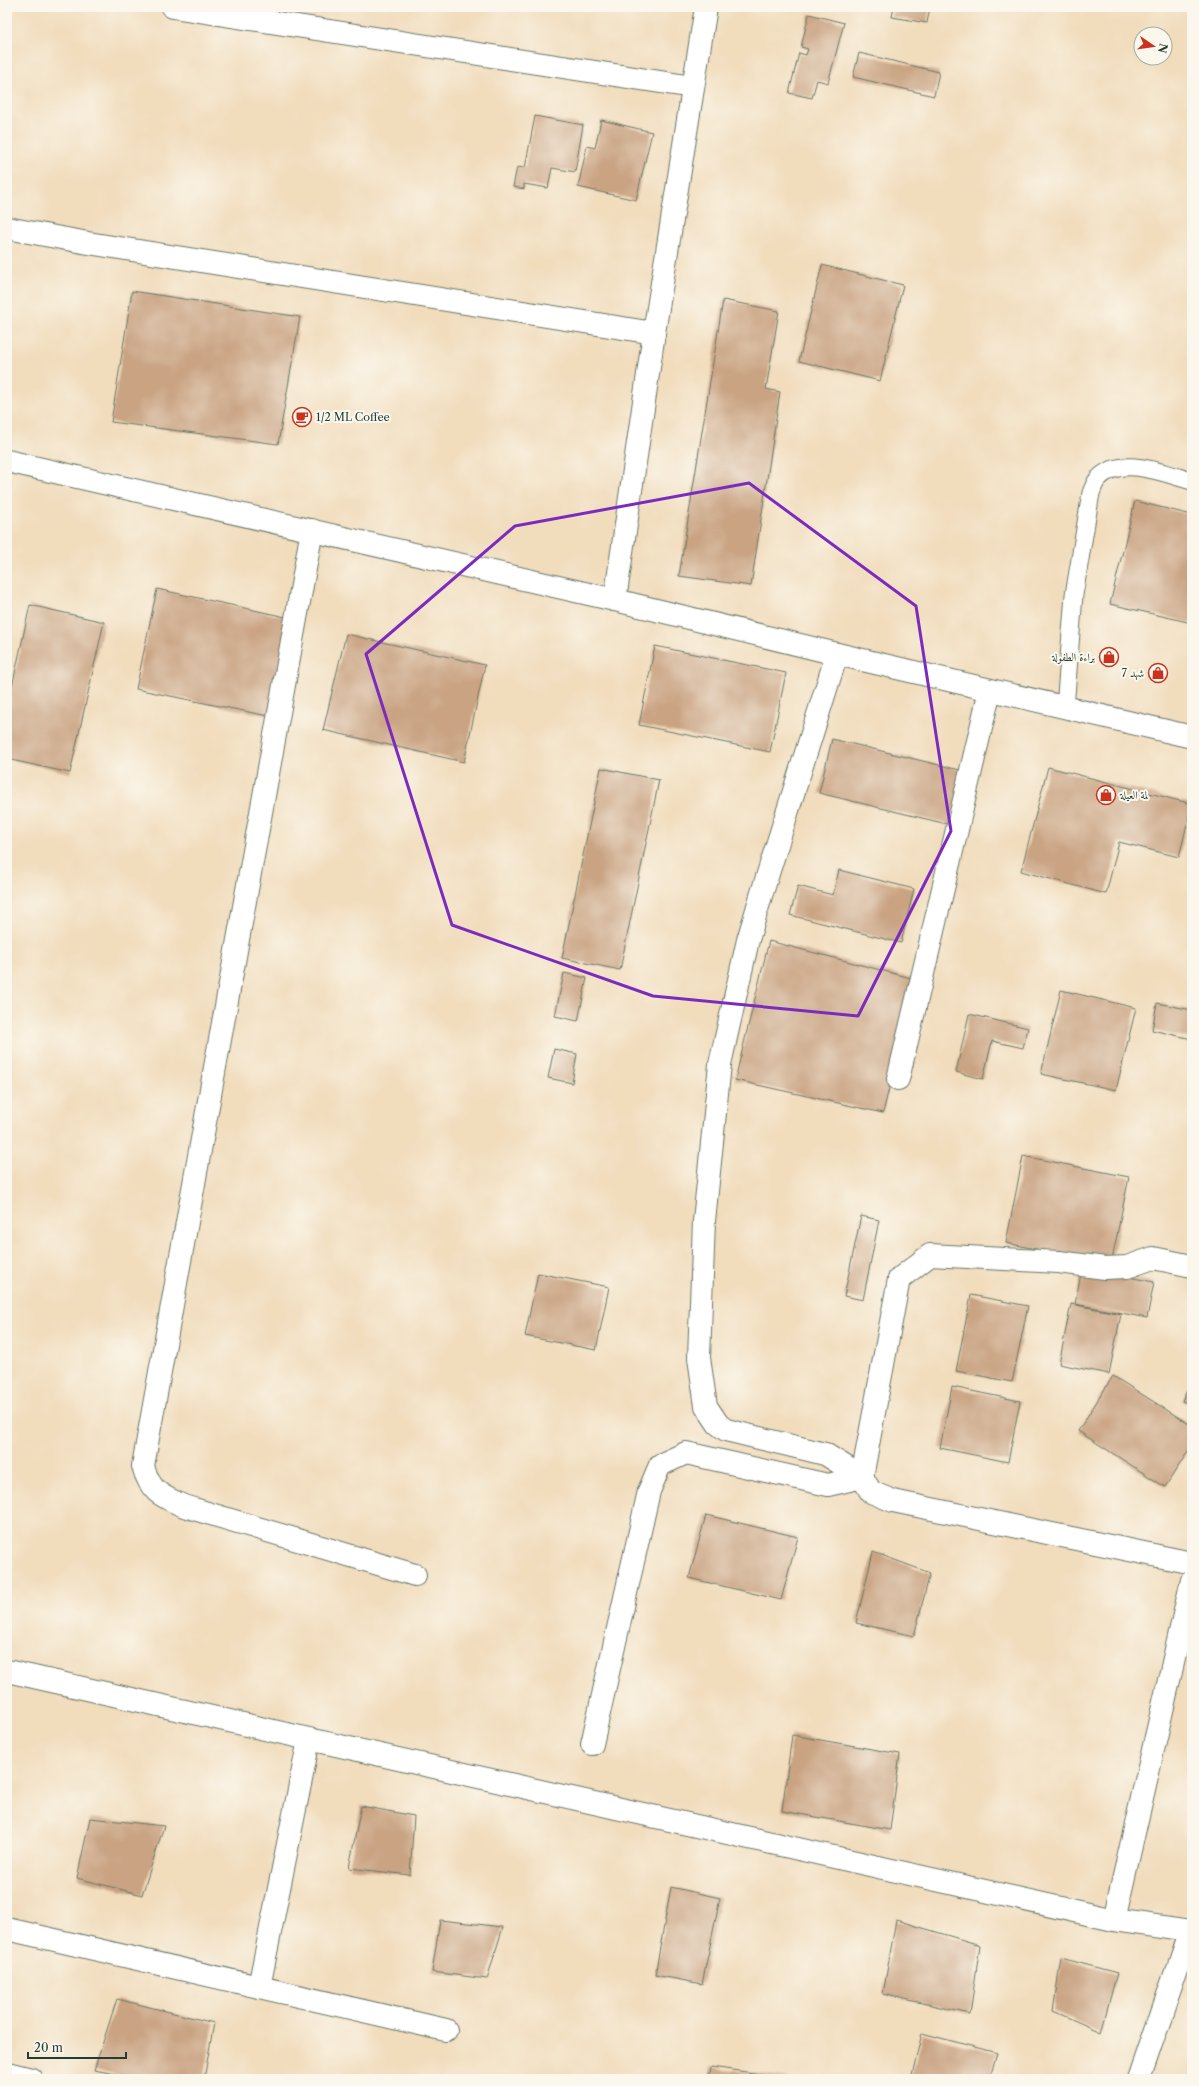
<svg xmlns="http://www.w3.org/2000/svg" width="1199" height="2086" font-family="'Libre Caslon Text',Amiri,serif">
  <rect width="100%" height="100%" fill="#fbf7ec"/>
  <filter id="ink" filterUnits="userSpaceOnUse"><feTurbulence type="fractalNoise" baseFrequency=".025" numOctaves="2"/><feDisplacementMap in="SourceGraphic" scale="8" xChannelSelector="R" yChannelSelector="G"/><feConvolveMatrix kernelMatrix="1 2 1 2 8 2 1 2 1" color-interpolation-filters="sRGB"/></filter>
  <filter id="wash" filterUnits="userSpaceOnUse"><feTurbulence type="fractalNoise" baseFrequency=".012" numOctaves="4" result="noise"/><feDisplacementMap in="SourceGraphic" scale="16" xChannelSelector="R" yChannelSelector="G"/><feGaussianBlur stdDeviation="0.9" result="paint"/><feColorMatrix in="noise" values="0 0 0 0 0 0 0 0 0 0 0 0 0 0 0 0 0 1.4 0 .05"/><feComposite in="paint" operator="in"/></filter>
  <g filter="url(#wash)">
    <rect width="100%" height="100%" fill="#f1dcbc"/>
    <g id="blocks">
      <!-- building -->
      <g fill="#c9a382">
        <polygon points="894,7 930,7 927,23 892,17"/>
        <polygon points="809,14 844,23 828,83 817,80 812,98 789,93 799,53 806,55 808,49 801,47"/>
        <polygon points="859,53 939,72 934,96 853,77"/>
        <polygon points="535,116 583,125 575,172 552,168 548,188 524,184 524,189 513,187 517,167 525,168"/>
        <polygon points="601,120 652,132 636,200 578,187 587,146 595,148"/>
        <polygon points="822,265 903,285 880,381 799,361"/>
        <polygon points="132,291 300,317 278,444 111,422"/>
        <polygon points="723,300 779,311 766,389 780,392 751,586 679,576"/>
        <polygon points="1135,501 1192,515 1192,623 1110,604"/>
        <polygon points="157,589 295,619 273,717 136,689"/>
        <polygon points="30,605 104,622 70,773 7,759 7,710"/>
        <polygon points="346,634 485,665 464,762 323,730"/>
        <polygon points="655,646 786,673 770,752 639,725"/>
        <polygon points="832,739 964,771 951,825 819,793"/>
        <polygon points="1048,767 1192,804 1179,857 1119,842 1106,894 1021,871"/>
        <polygon points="601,768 659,780 620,970 562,958"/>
        <polygon points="839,870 914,889 901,943 790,915 798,886 833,895"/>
        <polygon points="769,941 915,979 883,1113 735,1080"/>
        <polygon points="564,973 587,978 578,1021 555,1016"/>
        <polygon points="1061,990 1136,1008 1116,1090 1041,1074"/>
        <polygon points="1157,1003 1192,1010 1192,1039 1152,1030"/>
        <polygon points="969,1014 1028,1028 1023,1048 992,1041 983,1079 956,1072"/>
        <polygon points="554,1049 577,1054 572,1083 548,1078"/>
        <polygon points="1023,1156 1129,1177 1111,1264 1006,1243"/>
        <polygon points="861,1216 879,1220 863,1300 844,1296"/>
        <polygon points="1082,1268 1154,1282 1147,1318 1075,1304"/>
        <polygon points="538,1273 609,1287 596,1350 525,1336"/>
        <polygon points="971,1295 1028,1306 1012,1382 956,1371"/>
        <polygon points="1071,1304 1121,1314 1109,1374 1059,1364"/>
        <polygon points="1113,1376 1192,1426 1192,1445 1165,1487 1078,1431"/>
        <polygon points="1192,1380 1192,1405 1182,1401"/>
        <polygon points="952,1387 1020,1401 1008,1462 940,1448"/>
        <polygon points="706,1515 798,1537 781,1600 689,1578"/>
        <polygon points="873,1552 930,1573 914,1636 856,1623"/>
        <polygon points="792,1735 900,1754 890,1830 782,1811"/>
        <polygon points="361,1806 414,1816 410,1875 349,1868"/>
        <polygon points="90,1818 164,1826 142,1895 77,1878"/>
        <polygon points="671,1887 720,1898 702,1984 655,1975"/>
        <polygon points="440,1920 503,1927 487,1979 432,1972"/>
        <polygon points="896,1920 980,1945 970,2014 883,1994"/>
        <polygon points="1061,1958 1117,1973 1101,2032 1053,2011"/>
        <polygon points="117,1999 214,2023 204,2079 143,2079 94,2070"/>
        <polygon points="922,2033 997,2053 990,2079 911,2079"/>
        <polygon points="711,2067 789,2078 788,2079 709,2079"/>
        <polygon points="566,2076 580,2078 580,2079 566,2079"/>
      </g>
    </g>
  </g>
  <g filter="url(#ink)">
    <use href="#blocks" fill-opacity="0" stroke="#687564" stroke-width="1"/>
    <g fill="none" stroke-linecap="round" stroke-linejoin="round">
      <!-- service casing -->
      <g stroke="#687564" stroke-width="19">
        <path id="service" d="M1065,708L1074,595L1091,493C1093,488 1095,482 1098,479C1121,454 1165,474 1192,481"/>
      </g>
      <!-- minor casing -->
      <g stroke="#687564" stroke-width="24">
        <g id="minor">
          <polyline points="173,7 693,87"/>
          <polyline points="7,228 88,243 654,333"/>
          <path d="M312,530L143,1466C150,1492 161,1496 184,1506L415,1575"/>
          <polyline points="615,600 654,333 706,7"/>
          <polyline points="837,654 761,896 748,940 720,1064 704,1221 699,1358 706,1406 718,1424 726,1430 825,1454 862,1477 871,1492 893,1501 1192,1563"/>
          <polyline points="898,1079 990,690"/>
          <polyline points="7,1671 1114,1920 1190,1931"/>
          <polyline points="592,1744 649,1491 660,1465 686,1453 828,1485 862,1477 899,1279 930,1255 1059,1262 1105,1268 1127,1267 1153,1258 1192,1266"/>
          <polyline points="1114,1920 1192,1580"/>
          <polyline points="7,1929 446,2030"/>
          <polyline points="259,1987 309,1740"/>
          <polyline points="7,2073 31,2079"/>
          <polyline points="1139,2079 1190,1931 1192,1931"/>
        </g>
      </g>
      <!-- secondary casing -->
      <g stroke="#687564" stroke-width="24">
        <polyline id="secondary" points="7,461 615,600 837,654 1192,737"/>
      </g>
      <!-- service -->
      <use href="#service" stroke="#fff" stroke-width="17"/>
      <!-- minor -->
      <use href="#minor" stroke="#fff" stroke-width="22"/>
      <!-- secondary -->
      <use href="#secondary" stroke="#fff" stroke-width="22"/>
    </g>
  </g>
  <!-- marked area -->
  <path fill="none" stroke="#7b2cbf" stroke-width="3" stroke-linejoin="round" d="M749,483L916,606L951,831L858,1016L653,996L452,925L366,654L515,526Z"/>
  <!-- icons -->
  <defs>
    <g id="cafe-ring" transform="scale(1)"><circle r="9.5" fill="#fbf7ec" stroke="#c8321e" stroke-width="1.5"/><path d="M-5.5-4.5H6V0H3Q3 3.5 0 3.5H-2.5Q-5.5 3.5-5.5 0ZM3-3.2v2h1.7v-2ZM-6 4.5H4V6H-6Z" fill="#c8321e"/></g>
    <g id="shop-ring" transform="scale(1)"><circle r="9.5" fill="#fbf7ec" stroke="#c8321e" stroke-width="1.5"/><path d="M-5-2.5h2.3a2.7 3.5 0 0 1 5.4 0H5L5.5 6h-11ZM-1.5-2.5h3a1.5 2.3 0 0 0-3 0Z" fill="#c8321e"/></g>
  </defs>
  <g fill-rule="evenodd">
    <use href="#cafe-ring" x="302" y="417"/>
    <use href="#shop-ring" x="1109" y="657"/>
    <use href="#shop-ring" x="1158" y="673"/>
    <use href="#shop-ring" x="1106" y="795"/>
  </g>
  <g text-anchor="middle" stroke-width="4" stroke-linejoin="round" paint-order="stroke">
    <!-- poi labels -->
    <g font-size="11" fill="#1f3d34" stroke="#fbf7ec" text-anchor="start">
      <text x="316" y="421">1/2 ML Coffee</text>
      <text x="1095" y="661" text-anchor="end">براءة الطفولة</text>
      <text x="1144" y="677" text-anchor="end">شهد 7</text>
      <text x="1120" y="799">لمة العيلة</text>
    </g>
  </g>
  <!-- margin -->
  <rect width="1199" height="2086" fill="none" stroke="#fbf7ec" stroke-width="24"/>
  <!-- north arrow -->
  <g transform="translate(1153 46) rotate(103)"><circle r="19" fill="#fbf7ec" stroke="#a3ada2"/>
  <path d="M0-3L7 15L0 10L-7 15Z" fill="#c8321e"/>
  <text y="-6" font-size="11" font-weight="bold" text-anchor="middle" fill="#1f3d34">N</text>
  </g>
  <!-- scale -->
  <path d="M28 2052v6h98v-6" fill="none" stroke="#1f3d34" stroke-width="2"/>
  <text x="34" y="2052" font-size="12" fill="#1f3d34" stroke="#fbf7ec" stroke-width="3" paint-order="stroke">20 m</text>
</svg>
